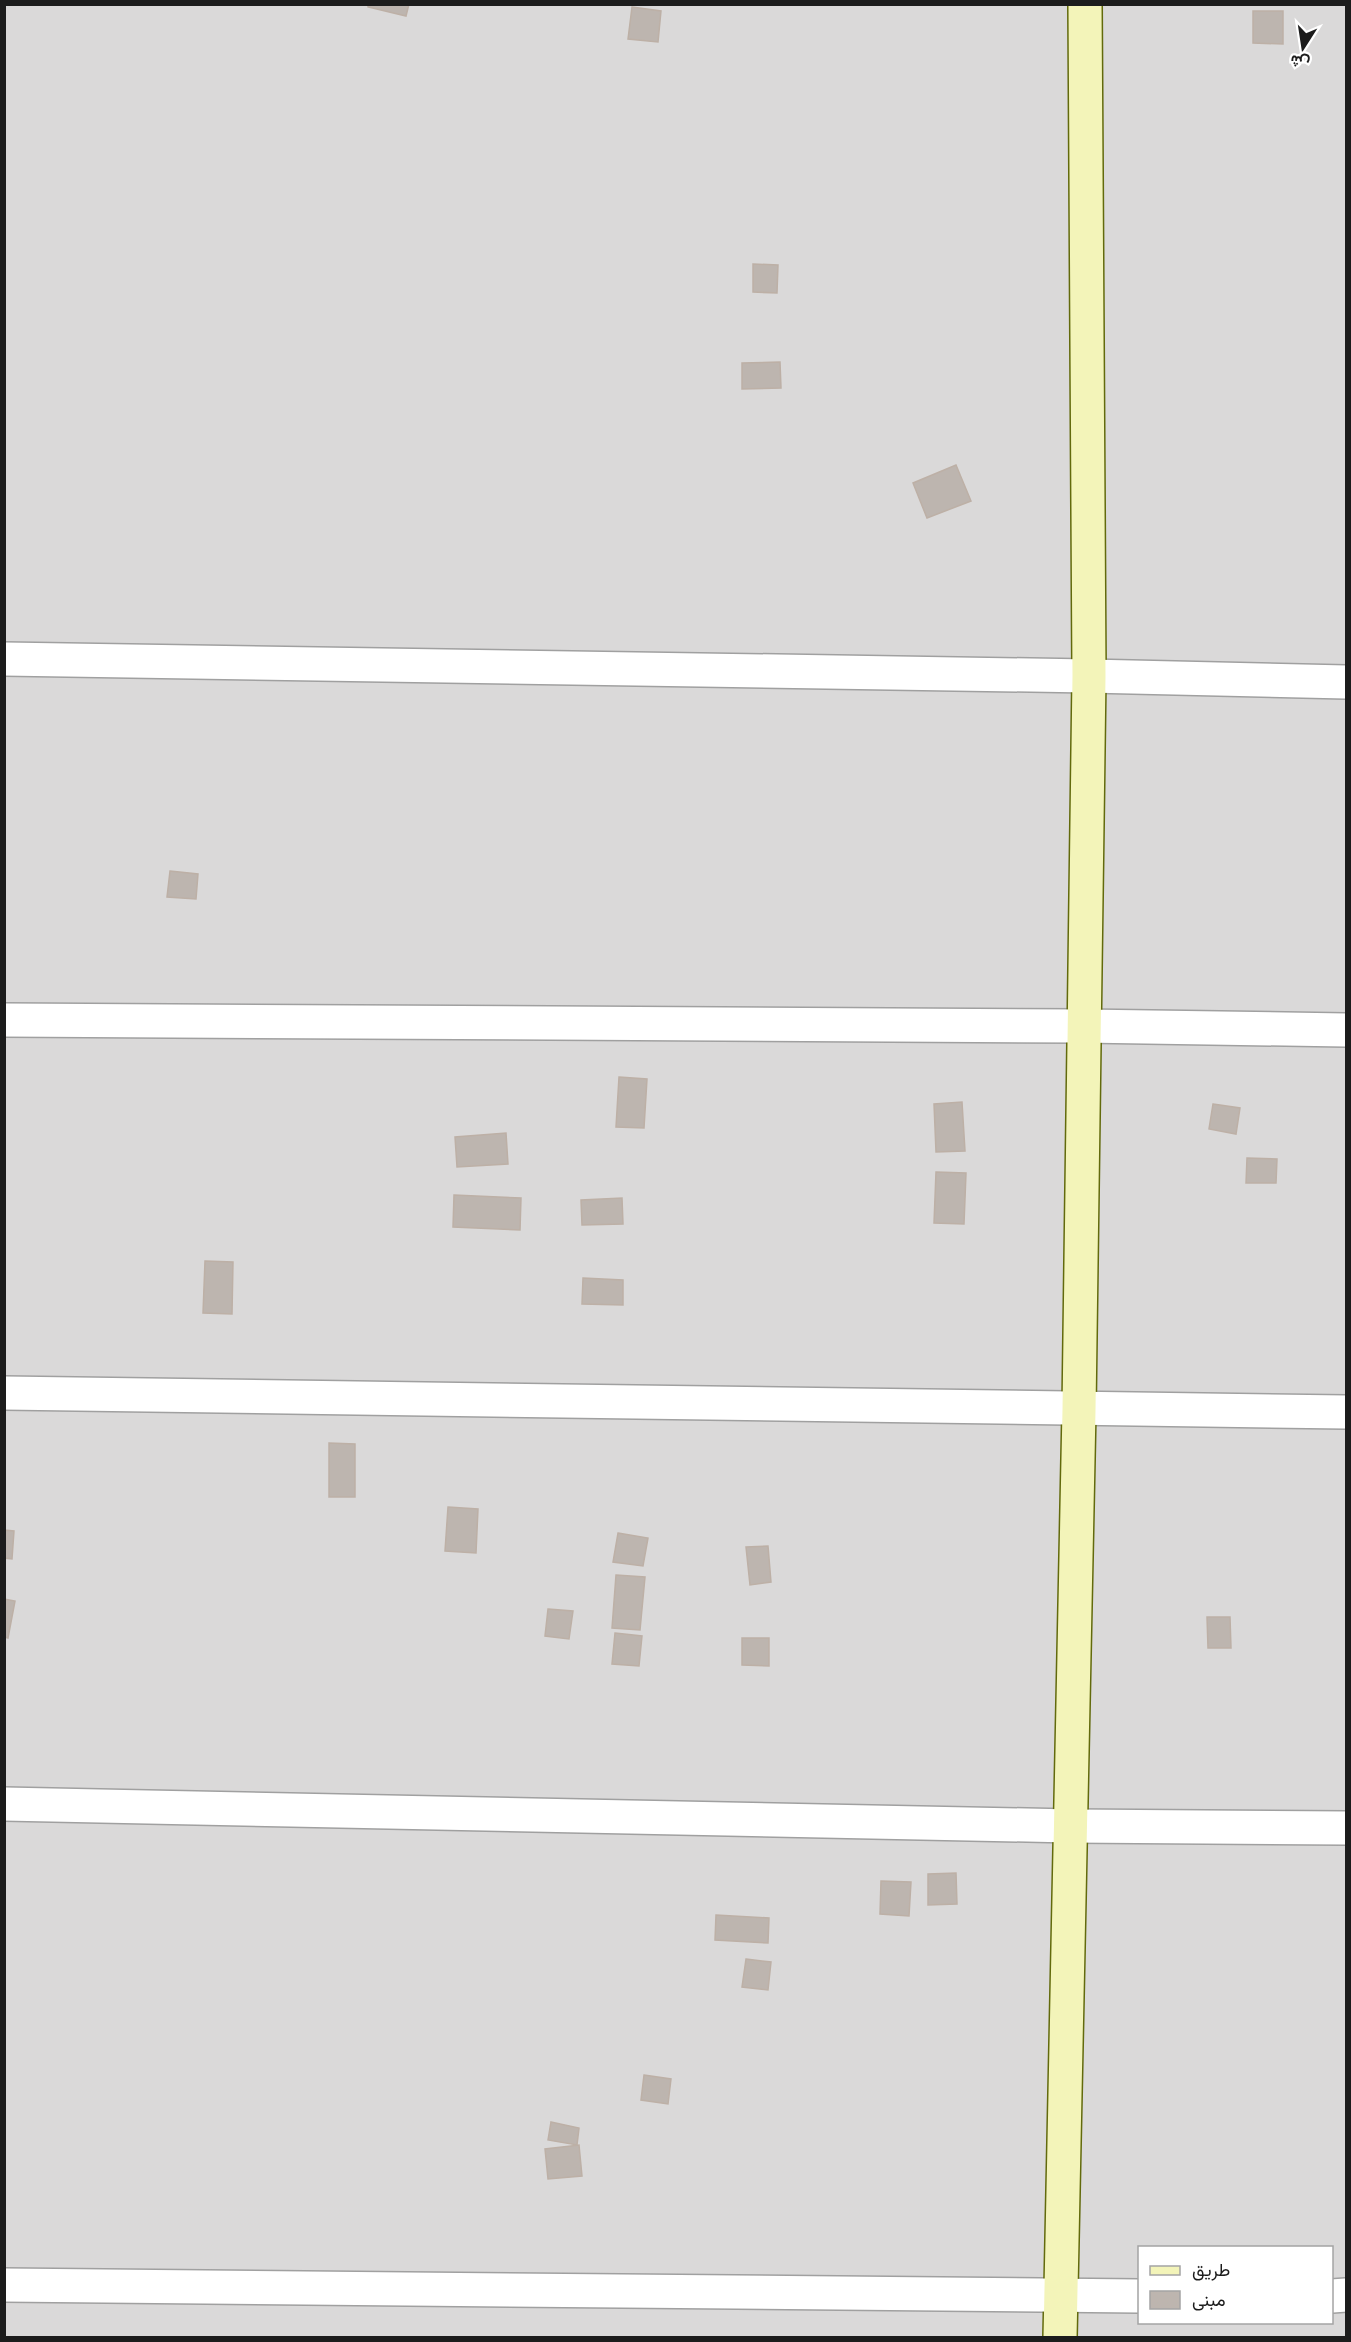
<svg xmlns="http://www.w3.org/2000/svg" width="1351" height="2342" font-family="'Source Sans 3',Vazirmatn,sans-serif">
  <rect width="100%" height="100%" fill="#ede9e2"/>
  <!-- residential -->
  <path fill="#dad9d9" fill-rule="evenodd" d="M5,5H1346V2337L5,2338ZM1140,2248H1332V2322H1140Z"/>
  <!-- building -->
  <g fill="#bdb5af" stroke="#bdb0a6" stroke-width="1.5">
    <polygon points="368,4 409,4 406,16 368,7"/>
    <polygon points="632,7 661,11 658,42 628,39"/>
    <polygon points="1253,11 1283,11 1283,44 1253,43"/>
    <polygon points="753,264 778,265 777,293 753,292"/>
    <polygon points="780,362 781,388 742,389 742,363"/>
    <polygon points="956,465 971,501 927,518 913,483"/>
    <polygon points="170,871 198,874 196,899 167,897"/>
    <polygon points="619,1077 647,1079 644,1128 616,1127"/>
    <polygon points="962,1102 965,1151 936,1152 934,1104"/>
    <polygon points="1213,1104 1240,1108 1236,1134 1209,1129"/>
    <polygon points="506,1133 508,1164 457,1167 455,1137"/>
    <polygon points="1247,1158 1277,1159 1276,1183 1246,1183"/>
    <polygon points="936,1172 966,1173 964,1224 934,1223"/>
    <polygon points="454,1195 521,1198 520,1230 453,1227"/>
    <polygon points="622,1198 623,1224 582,1225 581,1200"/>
    <polygon points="205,1261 233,1262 232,1314 203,1313"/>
    <polygon points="583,1278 623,1280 623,1305 582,1304"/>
    <polygon points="329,1443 355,1444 355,1497 329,1497"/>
    <polygon points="448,1507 478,1509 476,1553 445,1551"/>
    <polygon points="4,1530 14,1531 12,1559 4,1558"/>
    <polygon points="618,1533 648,1538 643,1566 613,1562"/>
    <polygon points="768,1546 771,1582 750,1585 746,1547"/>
    <polygon points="616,1575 645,1577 640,1630 612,1628"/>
    <polygon points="4,1599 15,1601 8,1638 4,1637"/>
    <polygon points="548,1609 573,1611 569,1639 545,1636"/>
    <polygon points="1207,1617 1230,1617 1231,1648 1208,1648"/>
    <polygon points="615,1633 642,1636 639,1666 612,1664"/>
    <polygon points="742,1638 769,1638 769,1666 742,1665"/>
    <polygon points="956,1873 957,1904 928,1905 928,1874"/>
    <polygon points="881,1881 911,1882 909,1916 880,1914"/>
    <polygon points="716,1915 769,1918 768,1943 715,1940"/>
    <polygon points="746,1959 771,1962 768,1990 742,1987"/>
    <polygon points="644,2075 671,2079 668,2104 641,2100"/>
    <polygon points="551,2122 579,2128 577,2145 548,2140"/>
    <polygon points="579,2145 582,2176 548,2179 545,2149"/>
  </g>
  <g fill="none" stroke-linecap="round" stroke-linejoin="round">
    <!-- street casing -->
    <g stroke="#a0a0a0" stroke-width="36">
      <g id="street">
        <polyline points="4,659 1089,676 1346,682"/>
        <polyline points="4,1020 1083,1026 1346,1030"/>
        <polyline points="4,1393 1346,1412"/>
        <polyline points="4,1804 1071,1826 1346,1828"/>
        <polyline points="4,2285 1140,2296"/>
        <polyline points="1332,2296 1346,2295"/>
      </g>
    </g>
    <!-- secondary casing -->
    <g stroke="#626a0c" stroke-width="36">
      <polyline id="secondary" points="1060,2338 1079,1410 1089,676 1085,4"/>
    </g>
    <!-- street -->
    <use href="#street" stroke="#fff" stroke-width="33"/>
    <!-- secondary -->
    <use href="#secondary" stroke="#f3f4b9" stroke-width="33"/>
  </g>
  <!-- border -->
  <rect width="1351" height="2342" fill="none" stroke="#1c1c1c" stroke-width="12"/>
  <!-- legend -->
  <rect x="1138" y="2246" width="195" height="78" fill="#ffffff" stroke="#a4a4a4" stroke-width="1.5"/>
  <rect x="1150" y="2266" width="30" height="9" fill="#f3f4b9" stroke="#a4a4a4" stroke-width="1.5"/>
  <text x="1192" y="2276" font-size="18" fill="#1c1c1c">طريق</text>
  <rect x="1150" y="2291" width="30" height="18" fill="#bdb5af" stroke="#a4a4a4" stroke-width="1.5"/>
  <text x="1192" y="2306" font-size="18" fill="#1c1c1c">مبنى</text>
  <!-- north arrow -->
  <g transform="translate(1303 48) rotate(192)" stroke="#ffffff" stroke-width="4.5" paint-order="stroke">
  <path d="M0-4.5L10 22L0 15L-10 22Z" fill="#1c1c1c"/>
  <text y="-9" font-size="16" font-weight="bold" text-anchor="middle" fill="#1c1c1c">ش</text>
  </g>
</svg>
